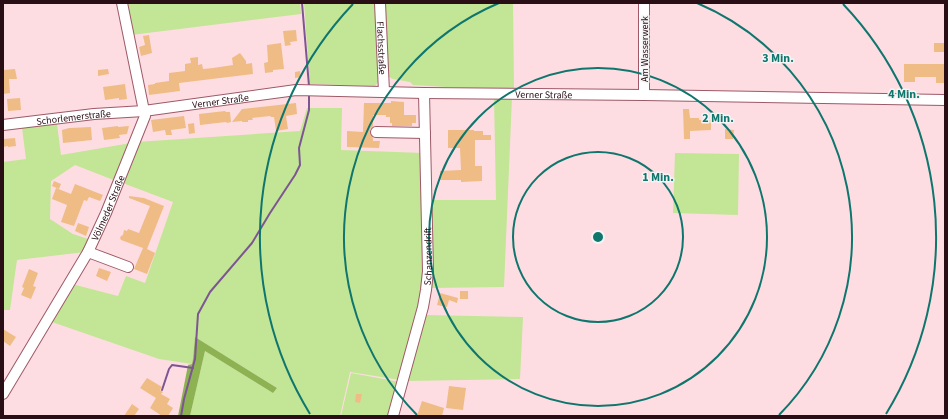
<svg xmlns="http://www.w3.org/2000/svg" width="948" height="419" font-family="'Source Sans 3',sans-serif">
  <rect width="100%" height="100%" fill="#fedde2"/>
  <!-- green -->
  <g fill="#c3e596">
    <polygon points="125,3 300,3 301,14 131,35"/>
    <polygon points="304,3 378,3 382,77 375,86 310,84"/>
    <polygon points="383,3 513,3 514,91 413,85 410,82 393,79 387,76"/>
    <polygon points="512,97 504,287 430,288 428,200 496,200 494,98"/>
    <polygon points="307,108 342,108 341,150 423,153 425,291 400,380 350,372 340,416 190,416 205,351 273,393 277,388 195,337 193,359 192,364 159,359 49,321 72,284 118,296 126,276 145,283 173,202 120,182 136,142 300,131"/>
    <polygon points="57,124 61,155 131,143 116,181 75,165 51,181 50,219 73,234 91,240 85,252 17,260 15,274 10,310 3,310 3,162 26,159 22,128"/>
    <polygon points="675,153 739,154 738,215 673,213"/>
    <polygon points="425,315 523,317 520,379 405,381"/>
    <polygon points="351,373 400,382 391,416 341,416"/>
  </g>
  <!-- forest -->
  <polygon fill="#8cb251" points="195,337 277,388 273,393 205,351 190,416 178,416 188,365 192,364 193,359"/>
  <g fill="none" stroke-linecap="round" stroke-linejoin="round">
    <!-- stream -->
    <g stroke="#7d5593" stroke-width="2">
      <polyline points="302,3 309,86"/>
      <polyline points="162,390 169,369 172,365 193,368"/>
      <polyline points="181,416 184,399 195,359 198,314 210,292 252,243 270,213 295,175 300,165 299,148 309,110 309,93"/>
    </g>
  </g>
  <!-- building -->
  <g fill="#efbc86">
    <polygon points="296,30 297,41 290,42 291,45 285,46 283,31"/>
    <polygon points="149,35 152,53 141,56 139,47 145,45 143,36"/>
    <polygon points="281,43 284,69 273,70 273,72 265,73 264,63 268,62 267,45"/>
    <rect x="934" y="43" width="11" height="9"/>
    <polygon points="240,53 246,61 246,64 252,63 253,74 179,83 180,91 149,95 148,85 155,84 155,83 169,81 169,73 185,71 185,64 191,63 190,58 198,57 198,65 202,64 203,69 213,68 233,65 232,58"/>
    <polygon points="904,64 945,64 945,83 936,83 936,77 915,77 915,82 904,82"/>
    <polygon points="15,69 17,79 9,79 10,93 3,94 3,70"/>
    <polygon points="108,69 109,74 98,76 98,70"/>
    <polygon points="300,71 301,77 295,78 295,72"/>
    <polygon points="125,84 127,99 119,100 119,98 105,100 103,87"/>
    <polygon points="20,98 21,110 8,111 7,99"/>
    <polygon points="391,101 404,102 404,115 416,115 416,123 412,123 412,126 392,126 392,123 390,123 390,117 386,117 386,115 373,115 373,126 370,129 370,132 371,135 373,138 373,141 380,141 379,148 347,147 347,131 363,132 364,103 391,103"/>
    <polygon points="296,103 297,114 286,116 288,129 276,131 274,117 271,117 270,116 252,118 253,120 248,120 248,122 242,122 242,121 232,122 242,109"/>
    <polygon points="683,109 689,109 690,118 699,118 699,120 711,120 711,130 690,131 690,139 684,139"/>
    <polygon points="225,111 226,112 230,112 231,122 227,123 226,122 200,125 199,114"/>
    <polygon points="184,116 186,128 171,130 172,135 166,135 165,130 153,132 151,120"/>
    <polygon points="194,123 195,133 189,134 188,124"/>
    <polygon points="118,126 118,127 129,126 127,134 119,135 120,138 104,140 102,128"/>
    <polygon points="91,127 92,140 63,143 62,130 69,128"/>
    <polygon points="725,129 734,130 733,139 725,139"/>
    <polygon points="448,130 474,130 474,131 483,131 483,135 491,135 491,140 475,140 475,166 482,166 482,181 461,182 461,180 440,180 440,171 461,170 460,148 448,148"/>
    <polygon points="15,138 16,146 8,147 8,146 3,147 3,139"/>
    <polygon points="54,181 61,184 59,189 52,186"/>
    <polygon points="75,184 103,195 100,201 89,197 87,201 84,200 74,226 61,222 67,205 52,199 56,188 71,194"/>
    <polygon points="129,196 144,198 164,206 147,249 155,253 147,274 134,269 143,248 121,240 120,238 121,236 123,235 124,230 127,231 128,229 139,233 150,206 129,198"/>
    <polygon points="78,223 89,227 86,236 75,231"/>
    <polygon points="99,268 111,272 107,281 96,276"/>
    <polygon points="29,269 38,273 33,286 36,287 31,299 21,295 24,288 22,287"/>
    <rect x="460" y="291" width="8" height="8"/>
    <polygon points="440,293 458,298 457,303 449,300 447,307 437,305"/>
    <polygon points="3,329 16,337 10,346 3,341"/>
    <polygon points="147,378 162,387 160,390 163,392 161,394 170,399 167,404 173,408 168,416 162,416 150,408 156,398 140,388"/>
    <polygon points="449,386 466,388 463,410 446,408"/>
    <polygon points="356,394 362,394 360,403 355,402"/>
    <polygon points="422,401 444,408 442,416 417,416"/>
    <polygon points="132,404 139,409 134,416 124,416"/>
  </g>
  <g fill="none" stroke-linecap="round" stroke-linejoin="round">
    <!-- minor casing -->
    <g stroke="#9d5967" stroke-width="12">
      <g id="minor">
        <path id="s1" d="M380,3L384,92"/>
        <polyline points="644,3 644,95"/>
        <path id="s2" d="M3,125L94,114L144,111L296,90L424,93L644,95L945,100"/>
        <polyline points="376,132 425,133"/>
        <polyline points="88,252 128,267"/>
        <path id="s3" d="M3,394L88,252L106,213L145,116L122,3"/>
        <path id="s4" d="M393,416L423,307L426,290L428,271L424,93"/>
      </g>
    </g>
    <!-- minor -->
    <use href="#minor" stroke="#fff" stroke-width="10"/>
  </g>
  <!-- distance rings -->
  <g fill="none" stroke="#0f766e" stroke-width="2">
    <circle cx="598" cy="237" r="85"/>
    <circle cx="598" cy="237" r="169"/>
    <path d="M417 415A254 254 0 0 1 499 3M697 3A254 254 0 0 1 779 415"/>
    <path d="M310 414A338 338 0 0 1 353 4M843 4A338 338 0 0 1 886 414"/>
  </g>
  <g text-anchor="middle" stroke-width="3" stroke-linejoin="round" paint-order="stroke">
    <!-- street labels -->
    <g font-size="10" fill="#2a0e15" stroke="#f4f4f4">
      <text dy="4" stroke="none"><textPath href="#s1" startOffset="45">Flachsstraße</textPath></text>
      <text transform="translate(644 49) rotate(-90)" y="4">Am Wasserwerk</text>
      <text dy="4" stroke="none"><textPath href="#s2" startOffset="543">Verner Straße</textPath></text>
      <text dy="4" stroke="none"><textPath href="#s2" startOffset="219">Verner Straße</textPath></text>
      <text dy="4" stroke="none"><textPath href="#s2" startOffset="71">Schorlemerstraße</textPath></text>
      <text dy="4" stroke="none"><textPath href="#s3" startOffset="214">Völmeder Straße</textPath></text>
      <text dy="4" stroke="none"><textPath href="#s4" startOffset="164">Schanzendrift</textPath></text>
    </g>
  </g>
  <circle cx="598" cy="237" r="6" fill="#0f766e" stroke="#f4f4f4" stroke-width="2"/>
  <g font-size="12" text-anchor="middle" font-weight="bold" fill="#0f766e" stroke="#f4f4f4" stroke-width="3" stroke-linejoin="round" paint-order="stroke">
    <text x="778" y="62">3 Min.</text>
    <text x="904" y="98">4 Min.</text>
    <text x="718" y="122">2 Min.</text>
    <text x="658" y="181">1 Min.</text>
  </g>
  <!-- border -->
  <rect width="948" height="419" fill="none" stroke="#2a0e15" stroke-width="8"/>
</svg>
